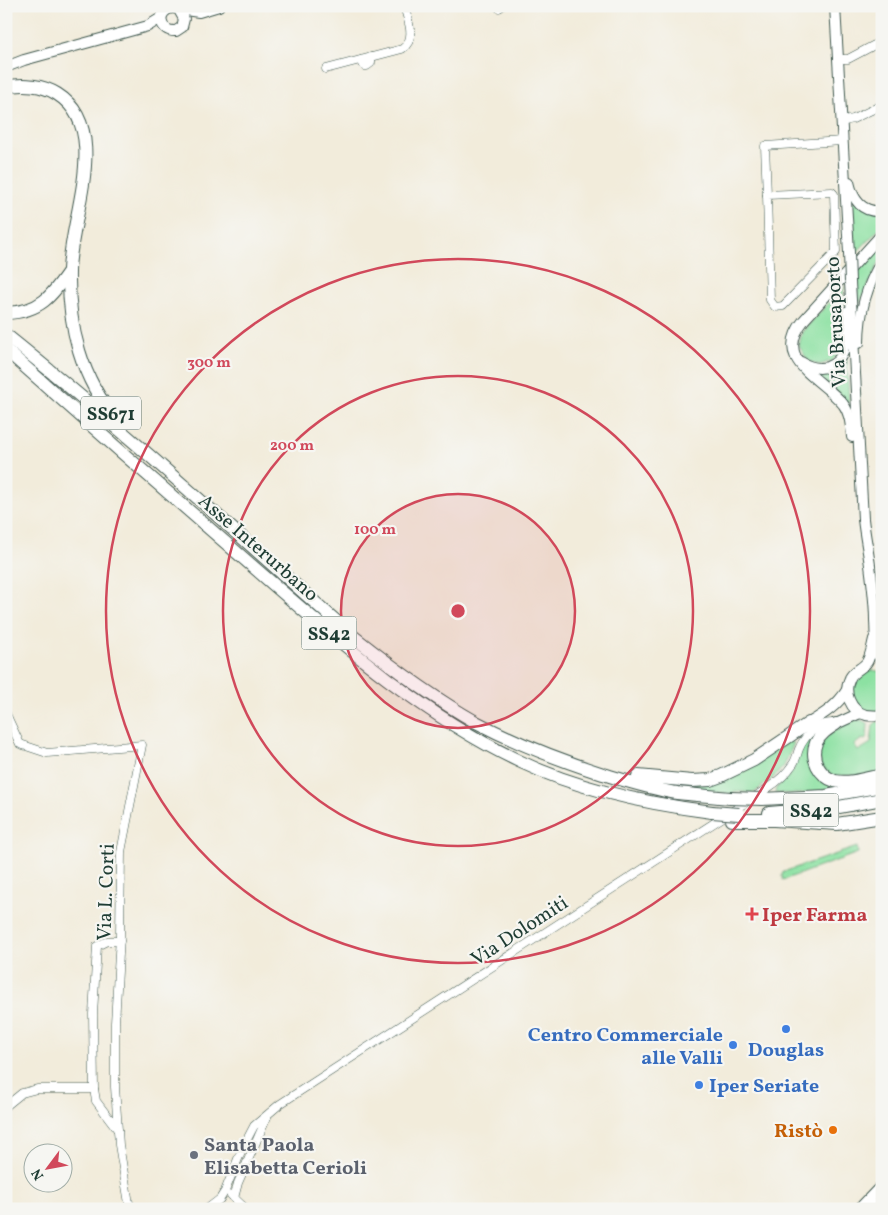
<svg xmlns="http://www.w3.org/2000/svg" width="888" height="1215" font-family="Vollkorn,serif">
  <rect width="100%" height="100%" fill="#f6f6f2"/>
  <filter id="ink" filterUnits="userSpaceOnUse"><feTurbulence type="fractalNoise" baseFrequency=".02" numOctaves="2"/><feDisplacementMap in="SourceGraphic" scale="10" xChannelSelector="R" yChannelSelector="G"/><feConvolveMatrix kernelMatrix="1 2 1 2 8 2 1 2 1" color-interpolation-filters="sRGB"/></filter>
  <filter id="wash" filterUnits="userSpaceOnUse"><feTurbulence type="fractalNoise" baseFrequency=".0096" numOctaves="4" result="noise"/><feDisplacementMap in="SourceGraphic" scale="20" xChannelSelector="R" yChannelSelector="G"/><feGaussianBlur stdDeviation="1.12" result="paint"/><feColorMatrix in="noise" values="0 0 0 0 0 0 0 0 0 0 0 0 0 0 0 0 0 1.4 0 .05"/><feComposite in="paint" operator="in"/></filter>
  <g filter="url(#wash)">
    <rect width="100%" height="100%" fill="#f2ecdb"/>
    <!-- green -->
    <g fill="#8ce1a2" stroke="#568f6b">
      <polygon points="854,201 882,213 882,226 855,254 852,204"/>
      <polygon points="882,244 882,257 860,302 858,302 856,272"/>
      <polygon points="844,286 843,297 845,298 842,315 842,348 832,361 819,365 808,361 799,346 802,332"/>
      <polygon points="846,359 847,360 849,404 814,372"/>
      <path d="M873,670L882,672V710C854,721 837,679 873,670Z"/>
      <path d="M854,720H861L868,723L867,738L865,740L862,739L854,745L858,751L871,743L873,725L876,722H882V772L868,775L833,776L821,765C820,760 818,754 820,749C823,734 841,727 854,720Z"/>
      <polygon points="816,731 810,756 843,787 799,794 775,793 776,788 787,778 793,771 802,747"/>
      <polygon points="790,741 794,743 784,766 773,778 754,793 734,791 733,794 670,787 672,785 687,786"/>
      <polygon points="857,847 858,853 783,880 782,876 783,872"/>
    </g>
  </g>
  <g filter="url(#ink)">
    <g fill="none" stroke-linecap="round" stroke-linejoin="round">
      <!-- minor casing -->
      <g stroke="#3f574d" stroke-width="9">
        <g id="minor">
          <polyline points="499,8 502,6"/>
          <polyline points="838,59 848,59 882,41"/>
          <polyline points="361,60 364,66 367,66 371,63 371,57"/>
          <path d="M326,69L402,49C417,39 408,21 404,6"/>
          <polyline points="841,122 853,119 882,105"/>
          <polygon points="832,192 834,194 836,252 783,306 775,307 770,300 767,195"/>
          <polyline points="767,195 765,146 842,141"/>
          <polyline points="6,714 20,744 47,753 142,745 121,852 120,936 115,1023 115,1087 119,1145 130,1209"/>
          <polyline points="6,1106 22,1093 37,1089 94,1089"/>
          <polyline points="118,1130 96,1101 94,1089 93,1014 97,946 107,941 120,941"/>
          <polyline points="231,1195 246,1209"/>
          <polyline points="234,1198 238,1183 267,1117"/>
          <path d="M207,1209L220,1199L225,1191L242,1149L254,1126L280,1104L768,788C777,782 787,773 793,764C796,760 797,754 799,749C805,735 818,722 834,723"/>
        </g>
      </g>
      <!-- tertiary casing -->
      <g stroke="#3f574d" stroke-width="12">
        <g id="tertiary">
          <polyline points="835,6 849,253"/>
          <path d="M179,10L184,19L182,27L176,31C159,32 156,12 172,8L199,12L219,6"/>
          <polyline points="6,67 24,60 148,26 161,18"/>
          <path d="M849,182C853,200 862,213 882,211"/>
          <path d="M850,282L863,519C865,537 869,555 871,573C873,589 875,605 875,620C876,633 874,651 882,662"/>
          <path d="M859,343C859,313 866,286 882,261"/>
          <path d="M801,362C809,367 819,369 827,367C851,360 844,331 846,312"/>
          <path d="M852,437C851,426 850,413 843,404C821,377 771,361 804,320L882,234"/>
          <path d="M874,639C872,647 871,655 867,662C863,668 853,671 850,678C843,692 850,711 866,715C871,716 877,715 882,716"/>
          <path d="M809,723C824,714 837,706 847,690"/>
          <polyline points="836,724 860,713"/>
          <polyline points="859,1209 882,1185"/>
          <polyline points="871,1209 882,1199"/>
        </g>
      </g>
      <!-- trunk casing -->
      <g stroke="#3f574d" stroke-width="14">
        <g id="trunk">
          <path d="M6,87C23,83 43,85 57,94C113,129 69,220 69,272C68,325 81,380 117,420"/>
          <path d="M6,313C40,312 52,296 69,271"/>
          <path d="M6,335C126,431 239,536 354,637C393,668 433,698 476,722C516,743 560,760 603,774C627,781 652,789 677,793C695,795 713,796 730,798"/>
          <path d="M6,350C87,422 168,493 250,564C334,637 419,714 521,762C580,790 648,804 712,812"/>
          <path d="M836,724C828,729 820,734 816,743C810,758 819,776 835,781C850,784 867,778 882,775"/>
          <polyline points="638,776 692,781 710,780 721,776 754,760 809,723"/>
          <polyline points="762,799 826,796 882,786"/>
          <polyline points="769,813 839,807 882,799"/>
          <polyline points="732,820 774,820 837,824 882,817"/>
        </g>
      </g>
      <!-- minor -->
      <use href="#minor" stroke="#fff" stroke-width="8"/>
      <!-- tertiary -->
      <use href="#tertiary" stroke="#fff" stroke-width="10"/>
      <!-- trunk -->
      <use href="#trunk" stroke="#fff" stroke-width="12"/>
      <!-- tertiary-bridge casing -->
      <g stroke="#3f574d" stroke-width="12" stroke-linecap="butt">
        <polyline id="tertiary-bridge" points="849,253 850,282"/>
      </g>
      <!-- trunk-bridge casing -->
      <g stroke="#3f574d" stroke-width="14" stroke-linecap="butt">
        <g id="trunk-bridge">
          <polyline points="730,798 762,799"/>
          <polyline points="712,812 739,814"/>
        </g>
      </g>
      <!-- tertiary-bridge -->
      <use href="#tertiary-bridge" stroke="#fff" stroke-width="10"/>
      <!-- trunk-bridge -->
      <use href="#trunk-bridge" stroke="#fff" stroke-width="12"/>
    </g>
  </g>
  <!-- distance rings -->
  <circle cx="458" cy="611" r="117" fill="#d1495b" fill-opacity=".12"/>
  <g fill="none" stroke="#d1495b" stroke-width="2.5">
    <circle cx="458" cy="611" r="117"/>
    <circle cx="458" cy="611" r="235"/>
    <circle cx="458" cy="611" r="352"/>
  </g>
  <!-- markers -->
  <path fill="#e0444e" stroke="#f6f6f2" stroke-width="2" d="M749.5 906.5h5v5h5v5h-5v5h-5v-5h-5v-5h5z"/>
  <g fill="#3f7fe0" stroke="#f6f6f2" stroke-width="2">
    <circle cx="786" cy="1029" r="5"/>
    <circle cx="733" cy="1045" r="5"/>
    <circle cx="699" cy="1085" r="5"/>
  </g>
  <circle fill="#e8710a" stroke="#f6f6f2" stroke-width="2" cx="833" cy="1130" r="5"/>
  <circle fill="#6b7280" stroke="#f6f6f2" stroke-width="2" cx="194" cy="1155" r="5"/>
  <g text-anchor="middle" stroke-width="4.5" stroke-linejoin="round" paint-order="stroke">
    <!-- shield labels -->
    <g fill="#f6f6f2" stroke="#60746d" stroke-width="1">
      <rect x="81" y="396.5" width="60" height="33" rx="4"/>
      <rect x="301.5" y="616.5" width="55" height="33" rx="4"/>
      <rect x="783.5" y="793.5" width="55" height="33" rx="4"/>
    </g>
    <g font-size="19" font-weight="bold" fill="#1f3d34">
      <text x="111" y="420">SS671</text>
      <text x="329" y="640">SS42</text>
      <text x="811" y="817">SS42</text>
    </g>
    <!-- street labels -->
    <g font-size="20" fill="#1f3d34" stroke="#f6f6f2">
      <text transform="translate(835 322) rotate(-93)" y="7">Via Brusaporto</text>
      <text transform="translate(259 547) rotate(41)" y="7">Asse Interurbano</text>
      <text transform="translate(105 892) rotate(-88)" y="7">Via L. Corti</text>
      <text transform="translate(519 930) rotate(-33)" y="7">Via Dolomiti</text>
    </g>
    <!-- health labels -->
    <g font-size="20" font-weight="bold" fill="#be3a42" stroke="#f6f6f2" text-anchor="start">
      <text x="762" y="921">Iper Farma</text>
    </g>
    <!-- shop labels -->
    <g font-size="20" font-weight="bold" fill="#366cbe" stroke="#f6f6f2" text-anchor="end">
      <text x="723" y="1041">Centro Commerciale<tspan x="723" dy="23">alle Valli</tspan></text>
      <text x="786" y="1056" text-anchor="middle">Douglas</text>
      <text x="709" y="1092" text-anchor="start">Iper Seriate</text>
    </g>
    <!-- food labels -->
    <g font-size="20" font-weight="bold" fill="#c56008" stroke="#f6f6f2" text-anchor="end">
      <text x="823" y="1137">Ristò</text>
    </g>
    <!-- worship labels -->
    <g font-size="20" font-weight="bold" fill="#5b616d" stroke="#f6f6f2" text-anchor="start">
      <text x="204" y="1151">Santa Paola<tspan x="204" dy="23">Elisabetta Cerioli</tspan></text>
    </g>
  </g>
  <circle cx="458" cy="611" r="8" fill="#d1495b" stroke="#f6f6f2" stroke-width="2.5"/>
  <g font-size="15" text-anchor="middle" font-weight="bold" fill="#d1495b" stroke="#f6f6f2" stroke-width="4.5" stroke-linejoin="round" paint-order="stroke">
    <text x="209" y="367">300 m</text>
    <text x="292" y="450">200 m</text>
    <text x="375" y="534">100 m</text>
  </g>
  <!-- margin -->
  <rect width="888" height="1215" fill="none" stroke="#f6f6f2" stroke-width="25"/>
  <!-- north arrow -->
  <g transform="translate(48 1168) rotate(238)"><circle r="24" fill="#f6f6f2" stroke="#a0aca6"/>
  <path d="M0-4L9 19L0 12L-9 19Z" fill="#d1495b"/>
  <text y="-8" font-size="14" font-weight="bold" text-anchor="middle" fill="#1f3d34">N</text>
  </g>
</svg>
